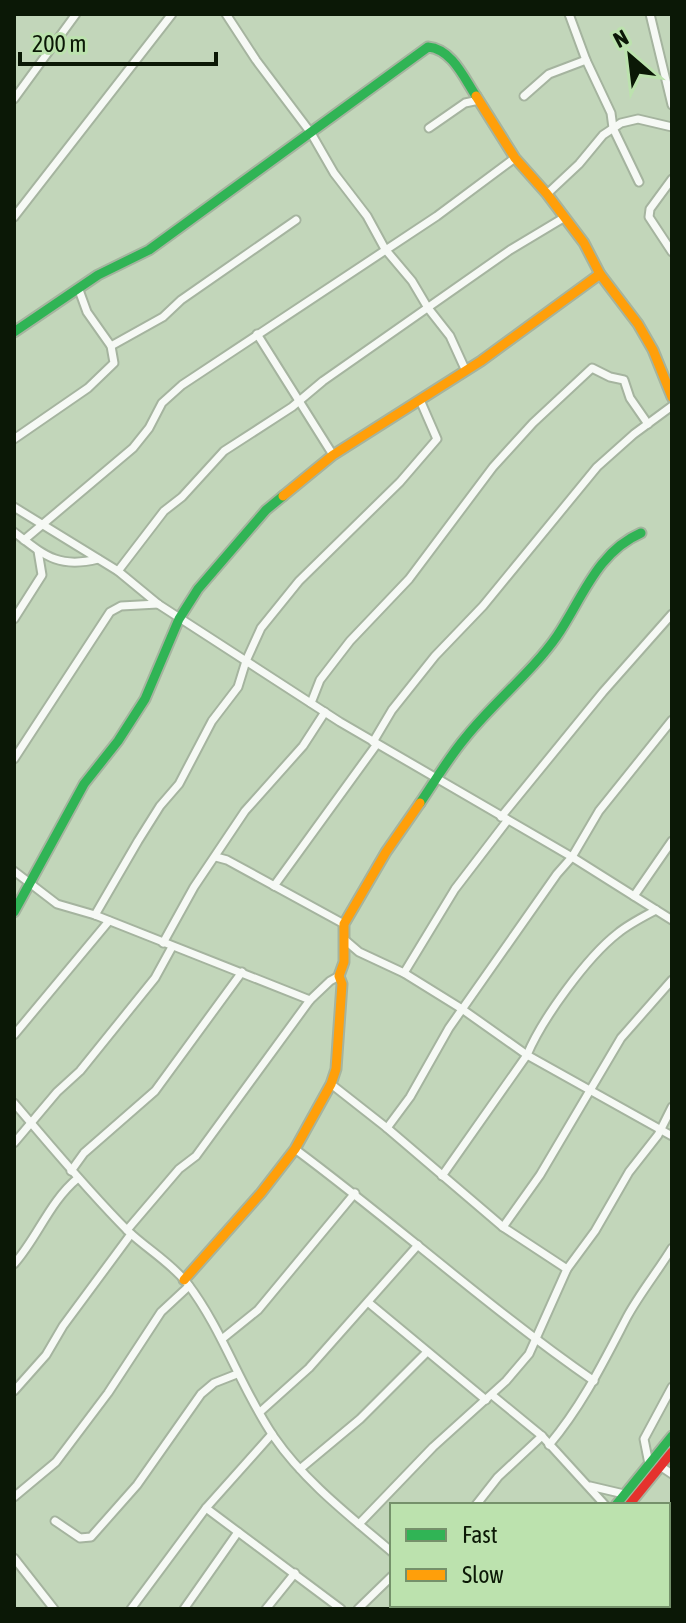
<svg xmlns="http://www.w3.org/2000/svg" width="686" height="1623" font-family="'Asap Condensed',sans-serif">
  <rect width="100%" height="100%" fill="#c2d6ba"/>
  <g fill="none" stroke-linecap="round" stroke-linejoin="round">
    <!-- street casing -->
    <g stroke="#a5b49f" stroke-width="11">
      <g id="street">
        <polyline points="226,14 256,60 311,133 334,173 367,216 385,249 412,281 428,308 450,336 465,369"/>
        <polyline points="569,14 586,60 611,113 613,128 639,182"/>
        <polyline points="650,14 672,105"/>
        <polyline points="524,96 549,74 586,60"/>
        <polyline points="14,99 76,14"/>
        <polyline points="429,128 465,103 479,100"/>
        <polyline points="672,179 650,209 649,217 672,252"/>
        <polyline points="547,194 579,164 603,135 621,123 638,119 672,127"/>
        <polyline points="14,217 172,14"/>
        <polyline points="257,334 333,455"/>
        <polyline points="111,346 163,317 181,300 296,220"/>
        <polyline points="14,439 88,388 114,363 111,346 87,312 79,290"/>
        <polyline points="14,507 118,571 158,604 340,722 572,857 672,920"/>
        <path d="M14,532C44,555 58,569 98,559"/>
        <polyline points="24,540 133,448 149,428 162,403 182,385 437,216 515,158"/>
        <polyline points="118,571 164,511 182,497 224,451 292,407 323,381 510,250 565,217"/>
        <polyline points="14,619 42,575 38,551"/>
        <polyline points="311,703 320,680 350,641 409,579 493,467 533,423 592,368 610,377 624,380 630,398 648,424"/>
        <polyline points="373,742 392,710 435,656 483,606 597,467 634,434 672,406"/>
        <polyline points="14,759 110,612 121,606 158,604"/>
        <polyline points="501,817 603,692 672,614"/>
        <polyline points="216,857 227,860 344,924"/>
        <polyline points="14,871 57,904 95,915 310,1000"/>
        <polyline points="274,886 377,744"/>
        <polyline points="634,896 672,841"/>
        <polyline points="95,915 138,841 160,806 179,784 212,721 238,687 246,661 261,628 299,581 400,482 437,439 420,400"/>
        <polyline points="345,940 359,952 404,973 462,1009 527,1055 672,1136"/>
        <polyline points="163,943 194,887 245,811 303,746 325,712"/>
        <polyline points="404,973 455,889 507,821"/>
        <polyline points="14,1035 109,921"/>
        <polyline points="331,1084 387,1128 503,1227 567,1269"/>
        <path d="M14,1103C51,1146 87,1190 128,1231C147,1249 170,1262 187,1283C223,1330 241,1389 274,1437C305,1482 351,1517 392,1552"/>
        <polyline points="387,1128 410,1097 449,1028 557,874 572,857 599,811 672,720"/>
        <polyline points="14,1143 57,1092 80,1071 155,978 172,947"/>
        <path d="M295,1149C396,1224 490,1309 594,1381"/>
        <polyline points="71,1171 84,1153 155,1091 242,972"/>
        <path d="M442,1176L527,1055C542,1019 587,957 618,933C629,924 643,917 656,910"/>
        <polyline points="503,1227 540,1175 621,1038 672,980"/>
        <polyline points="127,1230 179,1169 196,1156 310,1000 330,981 339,976"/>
        <path d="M14,1264C38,1237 49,1202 78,1178"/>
        <polyline points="369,1303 486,1400"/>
        <polyline points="222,1339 258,1310 355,1193"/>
        <polyline points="14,1391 46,1355 63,1326 131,1234"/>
        <polyline points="492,1395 542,1436 605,1505"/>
        <polyline points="260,1412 309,1368 418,1245"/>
        <path d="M549,1445C582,1406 604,1361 627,1317C640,1293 658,1271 672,1248"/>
        <polyline points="649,1464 644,1439 672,1387"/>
        <polyline points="660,1466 672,1474"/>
        <polyline points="300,1469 360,1419 427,1352"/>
        <polyline points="590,1486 624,1494"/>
        <polyline points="14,1497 56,1462 108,1393 161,1312 189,1286"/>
        <polyline points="476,1505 498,1477 542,1436"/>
        <polyline points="206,1508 341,1609"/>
        <polyline points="55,1521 80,1538 91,1537 137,1485 201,1394 214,1383 237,1374"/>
        <polyline points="359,1524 433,1447 506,1381 529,1354 567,1269 595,1231 629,1172 658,1135 672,1107"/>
        <polyline points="14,1558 54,1609"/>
        <polyline points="452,1605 456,1609"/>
        <polyline points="131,1609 206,1508 272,1434"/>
        <polyline points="184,1609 238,1532"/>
        <polyline points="266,1609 295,1573"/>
        <polyline points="358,1609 392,1576"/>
      </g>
    </g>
    <!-- fast casing -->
    <g stroke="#a5b49f" stroke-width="13">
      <g id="fast">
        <path d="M14,332L98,275L149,250L428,47C452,49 464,78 476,96"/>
        <path d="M420,803C435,781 449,757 466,737C493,703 533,671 557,636C582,599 597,552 641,533"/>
        <polyline points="14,912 84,784 118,741 145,699 179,619 198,589 266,510 283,496"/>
        <polyline points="616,1505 672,1436"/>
        <polyline points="528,1609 531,1605"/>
      </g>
    </g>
    <!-- slow casing -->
    <g stroke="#a5b49f" stroke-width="13">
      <g id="slow">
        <polyline points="476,96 515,158 547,194 584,243 600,274 638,324 653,350 672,397"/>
        <polyline points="283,496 333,455 481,361 600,274"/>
        <polyline points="184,1280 261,1193 295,1149 331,1084 336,1069 342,984 339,976 344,962 344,924 386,852 420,803"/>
        <polyline points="540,1609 544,1605"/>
      </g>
    </g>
    <!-- jam casing -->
    <g stroke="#a5b49f" stroke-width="13">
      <polyline id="jam" points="629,1505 672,1452"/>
    </g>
    <!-- street -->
    <use href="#street" stroke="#f6f9f5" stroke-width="7"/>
    <!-- fast -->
    <use href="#fast" stroke="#30b455" stroke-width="9"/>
    <!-- slow -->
    <use href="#slow" stroke="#ff9f0a" stroke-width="9"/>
    <!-- jam -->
    <use href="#jam" stroke="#e5322d" stroke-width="9"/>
  </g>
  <!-- border -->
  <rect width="686" height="1623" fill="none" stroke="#0b1806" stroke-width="32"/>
  <!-- legend -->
  <rect x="390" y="1503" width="280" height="104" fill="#bce2ae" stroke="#75916b" stroke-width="2"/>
  <rect x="406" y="1529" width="40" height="12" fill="#30b455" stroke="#75916b" stroke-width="2"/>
  <text x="462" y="1543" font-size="24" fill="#0b1806">Fast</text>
  <rect x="406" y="1569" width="40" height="12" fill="#ff9f0a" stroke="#75916b" stroke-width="2"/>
  <text x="462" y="1583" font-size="24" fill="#0b1806">Slow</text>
  <!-- north arrow -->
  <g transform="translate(630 56) rotate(332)" stroke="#bce2ae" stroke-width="6" paint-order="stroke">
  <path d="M0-6L14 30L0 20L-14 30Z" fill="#0b1806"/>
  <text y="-12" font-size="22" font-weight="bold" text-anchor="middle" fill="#0b1806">N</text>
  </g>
  <!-- scale -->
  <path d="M20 52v12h196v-12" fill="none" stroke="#0b1806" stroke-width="4"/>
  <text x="32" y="52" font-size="24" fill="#0b1806" stroke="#bce2ae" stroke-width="6" paint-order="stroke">200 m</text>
</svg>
